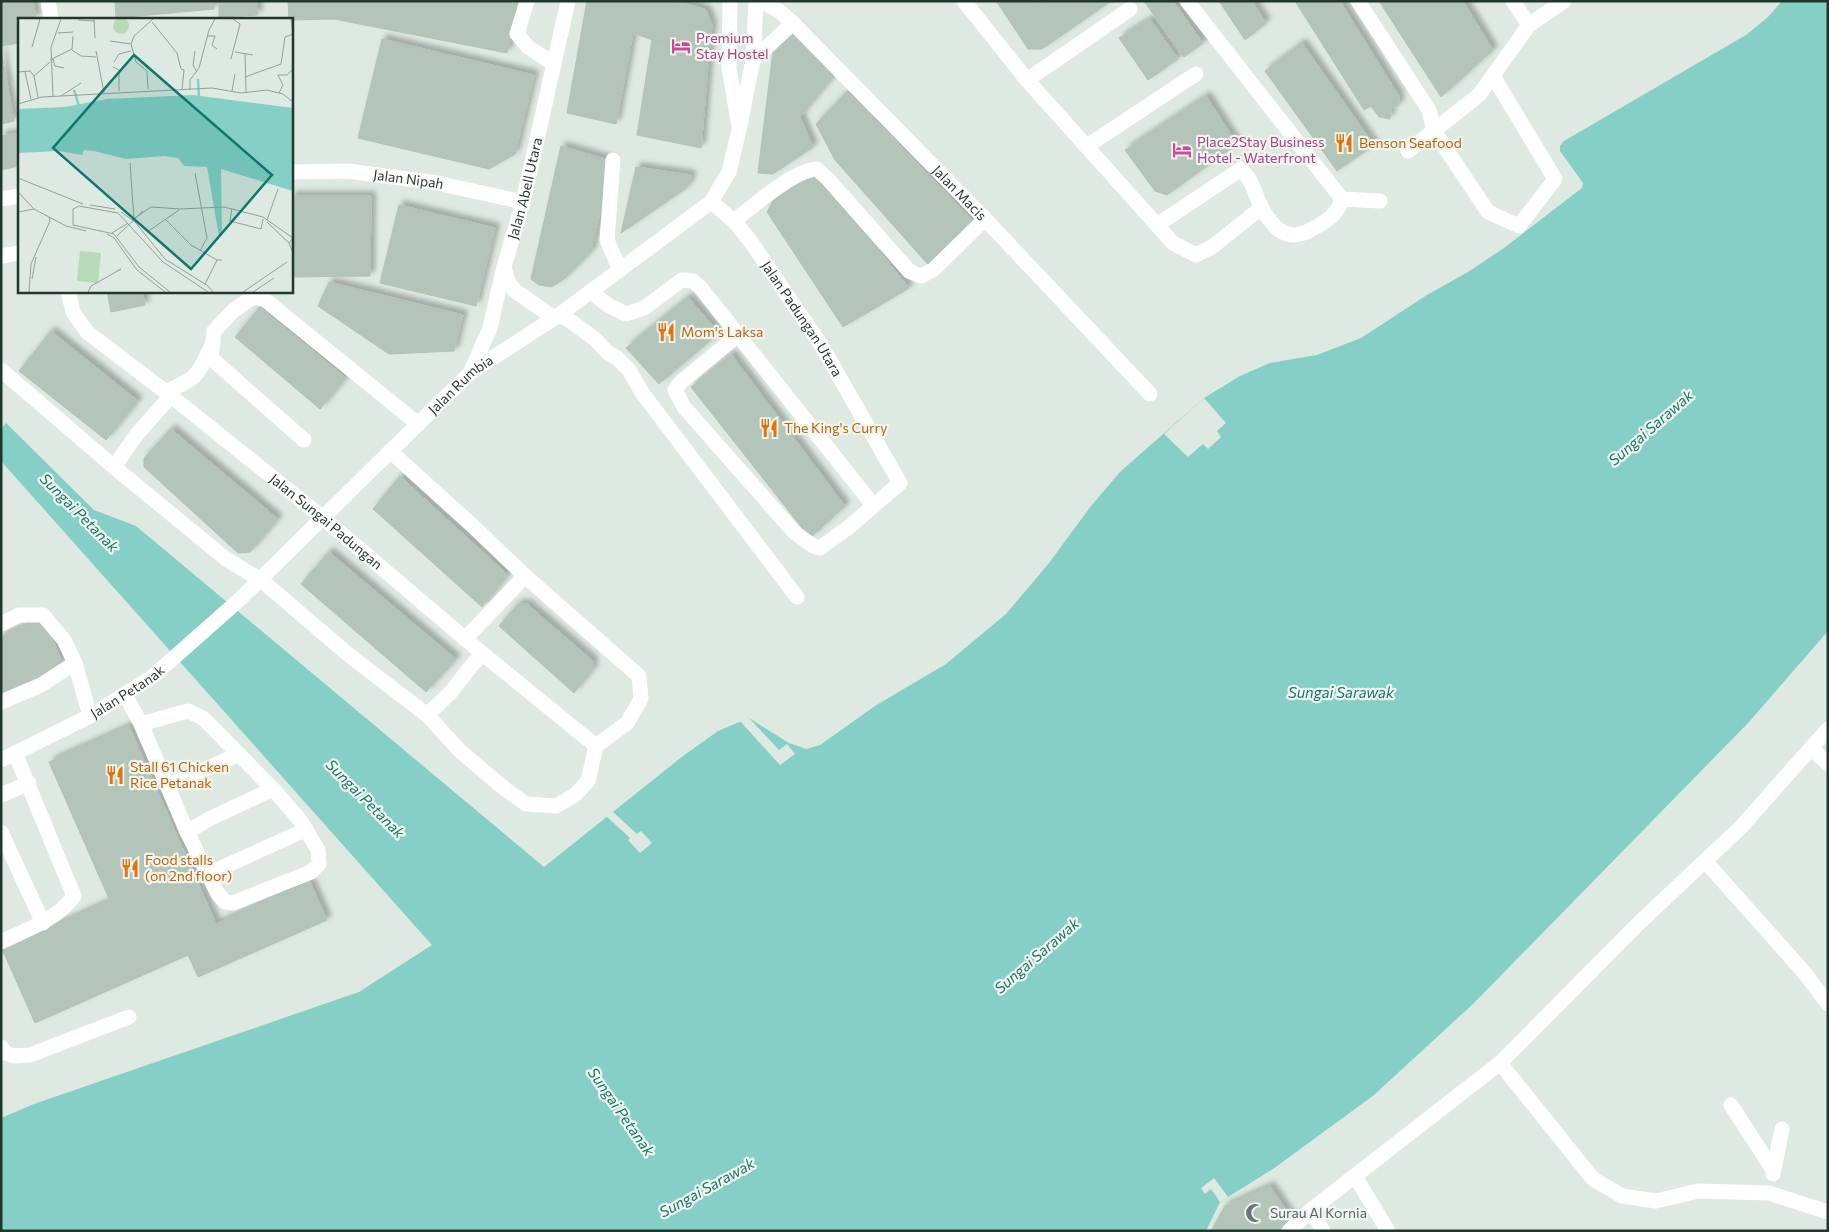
<svg xmlns="http://www.w3.org/2000/svg" width="1829" height="1232" font-family="Commissioner,sans-serif">
  <defs>
    <filter id="shadow"><feDropShadow dx="4.5" dy="-4.5" stdDeviation="2.5" flood-color="#0004"/></filter>
  </defs>
  <rect width="100%" height="100%" fill="#dde9e1"/>
  <!-- water -->
  <polygon fill="#85cfc6" points="1782,1 1828,1 1828,631 1749,722 1474,1003 1374,1095 1273,1169 1220,1202 1206,1231 1,1231 1,1118 34,1104 359,992 432,945 1,461 1,429 6,423 94,510 136,526 544,867 683,756 718,731 749,718 789,743 798,746 806,749 820,745 875,706 946,664 1006,614 1049,563 1091,506 1120,472 1204,398 1240,376 1270,363 1317,355 1361,338 1427,295 1468,272 1504,248 1582,188 1583,183 1560,151 1560,146 1564,141 1746,35 1768,17"/>
  <!-- pier -->
  <g fill="#dde9e1">
    <polygon points="1204,398 1226,423 1217,431 1221,437 1208,449 1203,444 1188,457 1164,434"/>
    <polygon points="749,718 779,750 787,744 795,754 780,765 740,721"/>
    <polygon points="612,811 637,834 641,831 652,843 640,853 628,840 630,838 606,816"/>
    <polygon points="1214,1178 1228,1197 1220,1202 1211,1189 1205,1194 1201,1188"/>
  </g>
  <!-- building -->
  <g fill="#b3c4b9" stroke="#b0c2b6" filter="url(#shadow)">
    <polygon points="1,1 33,1 36,19 19,19 19,43 1,46"/>
    <polygon points="115,1 213,1 214,9 116,18"/>
    <polygon points="219,1 257,1 258,15 219,17"/>
    <polygon points="288,1 519,1 507,53 334,19 291,20 289,19"/>
    <polygon points="587,1 675,1 698,7 706,10 712,25 709,54 652,40 633,33 616,124 567,113"/>
    <polygon points="1111,1 1042,49 1028,49 997,2"/>
    <polygon points="1144,1 1173,1 1203,43 1184,57"/>
    <polygon points="1219,1 1252,1 1266,23 1245,40"/>
    <polygon points="1295,1 1340,1 1399,96 1399,105 1391,109 1390,119 1379,117 1371,106 1364,110"/>
    <polygon points="1379,1 1463,1 1493,50 1441,97"/>
    <polygon points="1150,19 1178,59 1148,80 1119,38"/>
    <polygon points="797,29 837,72 800,117 813,147 773,174 758,173 773,51"/>
    <polygon points="382,39 534,75 515,154 489,169 358,138"/>
    <polygon points="652,40 709,54 701,148 637,135"/>
    <polygon points="1302,43 1374,145 1337,171 1265,71"/>
    <polygon points="1,50 14,121 1,124"/>
    <polygon points="848,91 976,224 932,269 835,160 816,124"/>
    <polygon points="1206,96 1237,144 1167,195 1155,191 1125,150"/>
    <polygon points="19,133 19,166 1,170 1,136"/>
    <polygon points="561,146 612,161 591,252 565,278 552,287 539,285 531,279"/>
    <polygon points="636,167 691,175 690,183 685,189 621,233"/>
    <polygon points="820,176 909,288 843,327 767,212 773,201 804,178"/>
    <polygon points="291,196 371,196 370,276 291,277"/>
    <polygon points="399,205 495,228 476,306 380,283"/>
    <polygon points="329,282 463,315 454,351 389,354 318,306"/>
    <polygon points="107,291 142,291 145,305 111,312"/>
    <polygon points="688,297 719,333 659,384 626,348"/>
    <polygon points="260,307 346,378 320,409 235,337"/>
    <polygon points="51,331 138,401 106,440 19,371"/>
    <polygon points="731,354 845,506 810,538 691,387"/>
    <polygon points="171,429 278,519 250,552 238,553 144,467 144,458"/>
    <polygon points="400,476 508,575 482,607 373,509"/>
    <polygon points="329,552 456,659 426,692 301,584"/>
    <polygon points="518,604 527,604 593,661 593,669 574,693 499,626"/>
    <polygon points="41,619 47,625 62,662 58,669 1,694 1,637"/>
    <polygon points="129,726 216,924 310,882 327,920 198,977 188,955 35,1023 2,949 110,901 49,762"/>
    <polygon points="1270,1186 1293,1220 1281,1231 1211,1231 1225,1206"/>
  </g>
  <g fill="none" stroke-linecap="round" stroke-linejoin="round">
    <!-- minor -->
    <g stroke="#fff" stroke-width="15">
      <polyline points="48,1 51,19"/>
      <polyline points="527,1 517,34 528,47 554,64"/>
      <polyline points="730,1 729,68 738,121"/>
      <path id="s1" d="M762,1L779,11L793,23L985,219L1150,394"/>
      <polyline points="964,1 1027,80 1173,243 1196,255 1212,247 1261,208"/>
      <polyline points="1187,1 1342,199 1380,201"/>
      <polyline points="1358,1 1429,110 1434,131 1488,212 1519,226 1555,179 1493,76"/>
      <polyline points="1513,1 1529,25"/>
      <polyline points="753,60 793,23"/>
      <polyline points="1027,80 1130,9"/>
      <polyline points="1087,146 1196,74"/>
      <polyline points="1408,151 1479,95 1529,25 1564,1"/>
      <polyline points="613,160 607,240 620,270"/>
      <path id="s2" d="M291,172L348,171L437,183L523,202"/>
      <polyline points="1,199 19,196"/>
      <path id="s3" d="M711,202L734,221L751,242L821,345L900,483L849,527L820,548L813,546L794,532L684,407L675,390L681,382L738,335"/>
      <path d="M734,221C753,206 794,170 817,169L828,179L909,271L921,276L933,270L985,219"/>
      <path d="M1157,225L1241,169C1245,174 1250,179 1252,185C1256,192 1257,200 1261,206C1273,230 1289,244 1314,228C1327,221 1338,214 1342,199"/>
      <polyline points="1,256 19,253"/>
      <polyline points="504,267 508,281 514,290 554,318"/>
      <path id="s4" d="M68,291L73,312L87,332L171,396L322,517L483,654L596,746"/>
      <polyline points="591,292 608,305 626,314 644,308 682,280 693,281 700,287 873,505"/>
      <polyline points="559,315 569,320 595,339 607,352 617,358 629,370 643,394 797,597"/>
      <polyline points="1,370 114,467 226,559 261,580 349,655 427,715 460,751 505,789 526,804 556,806 575,795 588,781 596,746 627,723 641,699 639,676 525,576 475,528 390,451"/>
      <path id="s5" d="M471,371L490,328L504,267L523,202L568,1"/>
      <path d="M165,392C196,379 197,377 211,347"/>
      <polyline points="304,440 211,358 214,331 233,311 253,297 264,299 418,424"/>
      <polyline points="114,467 137,434 171,396"/>
      <polyline points="1,624 19,615 43,615 64,640 75,663 90,716"/>
      <polyline points="465,639 525,576"/>
      <polyline points="125,695 141,724 187,832 218,894 225,902 233,903 311,872 319,864 318,850 300,820 273,789 203,718 188,711 141,724"/>
      <polyline points="1,702 41,685 75,663"/>
      <polyline points="427,715 451,692 472,665 483,654"/>
      <polyline points="1811,748 1828,764"/>
      <path id="s6" d="M1,760L90,716L152,677L238,601L471,372L559,315L711,202L729,172L739,130L753,60L756,1"/>
      <polyline points="168,786 239,754"/>
      <polyline points="1,795 29,783"/>
      <polyline points="1,832 43,923"/>
      <polyline points="187,832 209,819 273,789"/>
      <polyline points="1705,861 1803,971 1828,1004"/>
      <polyline points="208,874 305,830"/>
      <path d="M1,942C26,930 58,919 74,896L15,753"/>
      <polyline points="1,1047 5,1053 14,1056 30,1055 129,1017"/>
      <polyline points="1500,1063 1593,1179 1622,1196 1656,1201 1698,1191 1769,1193 1828,1212"/>
      <polyline points="1731,1105 1773,1170"/>
      <polyline points="1773,1174 1782,1129"/>
      <polyline points="1355,1176 1388,1231"/>
      <polyline points="1311,1210 1323,1231"/>
      <polyline points="1289,1231 1311,1210 1500,1063 1640,922 1741,827 1828,729"/>
    </g>
  </g>
  <!-- icons -->
  <defs>
    <g id="hotel-bare" transform="scale(1.5)"><path d="M-6-4.5h1.5V1H6V5H4.5V3h-9V5H-6ZM-4 0a1.8 1.8 0 1 1 3.6 0ZM.5 0V-2.5h3Q6-2.5 6 0Z" fill="#d1479c" stroke="#eef6ef" stroke-width="2.5" paint-order="stroke"/></g>
    <g id="restaurant-bare" transform="scale(1.5)"><path d="M-5-6h1v4h1v-4h1v4h1v-4h1v5L-1.5 .5V6h-2V.5L-5-1ZM5-6V6H3V1.5H1.5Q1.5-4 5-6Z" fill="#e8710a" stroke="#eef6ef" stroke-width="2.5" paint-order="stroke"/></g>
    <g id="mosque-bare" transform="scale(1.5)"><path d="M3.5-4.9A6 6 0 1 0 3.5 4.9A5 5 0 1 1 3.5-4.9Z" fill="#6b7280" stroke="#eef6ef" stroke-width="2.5" paint-order="stroke"/></g>
  </defs>
  <g fill-rule="evenodd">
    <use href="#hotel-bare" x="681" y="46"/>
    <use href="#restaurant-bare" x="1344" y="143"/>
    <use href="#hotel-bare" x="1182" y="150"/>
    <use href="#restaurant-bare" x="666" y="332"/>
    <use href="#restaurant-bare" x="769" y="428"/>
    <use href="#restaurant-bare" x="115" y="775"/>
    <use href="#restaurant-bare" x="130" y="868"/>
    <use href="#mosque-bare" x="1255" y="1213"/>
  </g>
  <g text-anchor="middle" stroke-width="4.5" stroke-linejoin="round" paint-order="stroke">
    <!-- hotel labels -->
    <g font-size="14" fill="#b23c85" stroke="#eef6ef" text-anchor="start">
      <text x="696" y="43">Premium<tspan x="696" dy="16">Stay Hostel</tspan></text>
      <text x="1197" y="147">Place2Stay Business<tspan x="1197" dy="16">Hotel - Waterfront</tspan></text>
    </g>
    <!-- food labels -->
    <g font-size="14" fill="#c56008" stroke="#eef6ef" text-anchor="start">
      <text x="1359" y="148">Benson Seafood</text>
      <text x="681" y="337">Mom's Laksa</text>
      <text x="784" y="433">The King's Curry</text>
      <text x="130" y="772">Stall 61 Chicken<tspan x="130" dy="16">Rice Petanak</tspan></text>
      <text x="145" y="865">Food stalls<tspan x="145" dy="16">(on 2nd floor)</tspan></text>
    </g>
    <!-- street labels -->
    <g font-size="14" fill="#1f382b" stroke="#eef6ef">
      <text dy="5" stroke="none"><textPath href="#s2" startOffset="118">Jalan Nipah</textPath></text>
      <text dy="5" stroke="none"><textPath href="#s5" startOffset="191">Jalan Abell Utara</textPath></text>
      <text dy="5" stroke="none"><textPath href="#s1" startOffset="276">Jalan Macis</textPath></text>
      <text dy="5" stroke="none"><textPath href="#s3" startOffset="149">Jalan Padungan Utara</textPath></text>
      <text dy="5" stroke="none"><textPath href="#s6" startOffset="598">Jalan Rumbia</textPath></text>
      <text dy="5" stroke="none"><textPath href="#s4" startOffset="351">Jalan Sungai Padungan</textPath></text>
      <text dy="5" stroke="none"><textPath href="#s6" startOffset="144">Jalan Petanak</textPath></text>
    </g>
    <!-- worship labels -->
    <g font-size="14" fill="#5b616d" stroke="#eef6ef" text-anchor="start">
      <text x="1270" y="1218">Surau Al Kornia</text>
    </g>
    <!-- water labels -->
    <g font-size="15" font-style="italic" fill="#1b7369" stroke="#eef6ef">
      <text transform="translate(1651 428) rotate(-41)" y="5">Sungai Sarawak</text>
      <text transform="translate(79 513) rotate(45)" y="5">Sungai Petanak</text>
      <text x="1341" y="698">Sungai Sarawak</text>
      <text transform="translate(365 799) rotate(45)" y="5">Sungai Petanak</text>
      <text transform="translate(1037 956) rotate(-41)" y="5">Sungai Sarawak</text>
      <text transform="translate(621 1112) rotate(55)" y="5">Sungai Petanak</text>
      <text transform="translate(707 1188) rotate(-29)" y="5">Sungai Sarawak</text>
    </g>
  </g>
  <!-- overview -->
  <g transform="translate(18 18)">
    <rect width="275" height="275" fill="#dde9e1"/>
    <path d="M95 8a8 8 0 1 1 16 0a8 8 0 1 1-16 0ZM62,233L83,235L80,265L59,263Z" fill="#b6dbb6"/>
    <path d="M175,77L275,90V173L203,151L204,218H201L189,149L166,148L160,140L146,138L108,141L76,133L66,132L64,137L41,133L0,135V91L47,89L89,81Z" fill="#85cfc6"/>
    <path fill="none" stroke="#85cfc6" stroke-width="2.5" d="M180,61L181,80M56,72L61,88M0,118L39,114L36,97"/>
    <path fill="none" stroke="#91a298" stroke-width="1" d="M76,1L77,20M60,2L76,3M134,4L159,35L163,51L166,52L164,72M40,15L55,14M189,18H197L194,27L199,31M92,23L113,26M14,29L22,1M54,32L63,38L78,39M78,33L86,75M177,33L175,47L179,54M217,34L235,37M227,35L228,74M35,41L37,48L46,50M213,41L222,6L215,1M32,42L54,31L55,18M96,44L101,36L113,33M95,49L101,52V73M0,54L12,53L16,58L32,44M7,54L13,81M16,58L20,79M227,59L263,46L267,19L275,16L273,1M130,71L129,53L118,44L113,26L116,18L135,1M172,72V62L181,50L191,12L197,1M214,73L217,56M261,75L265,67L260,57H269L274,52M35,78L33,29L43,1M43,78L63,65M0,86L24,79L194,70L223,75L249,72L265,76L275,84M112,145L116,201M177,155L189,220L182,233M0,160L65,186M0,174L16,191L48,208L68,213M72,187L97,191M214,190L212,203L243,211L245,201M0,194L16,191M103,194L117,204L147,241L190,268L195,274M147,201L173,227L199,242H204M114,202L133,189L162,191L206,189L245,199L275,220M249,202L260,171M249,204L271,225M129,214L161,192M94,215L110,205M89,216L96,220L119,252L147,274M99,218L125,193M275,220L271,225L275,235M14,261L18,239M187,266L199,242M11,274L13,246L32,203L31,199M70,274L73,268L103,251L99,253M152,274L121,249L96,216L55,207V191L61,188L100,195L145,244L190,274M225,274L269,244M235,274L256,260"/>
    <path fill="#0f766e" fill-opacity="0.15" stroke="#0f766e" stroke-width="2.5" d="M116,37L254,157L173,251L35,130Z"/>
    <rect width="275" height="275" fill="none" stroke="#1f382b" stroke-width="2.5"/>
  </g>
  <!-- border -->
  <rect width="1829" height="1232" fill="none" stroke="#1f382b" stroke-width="5"/>
</svg>
